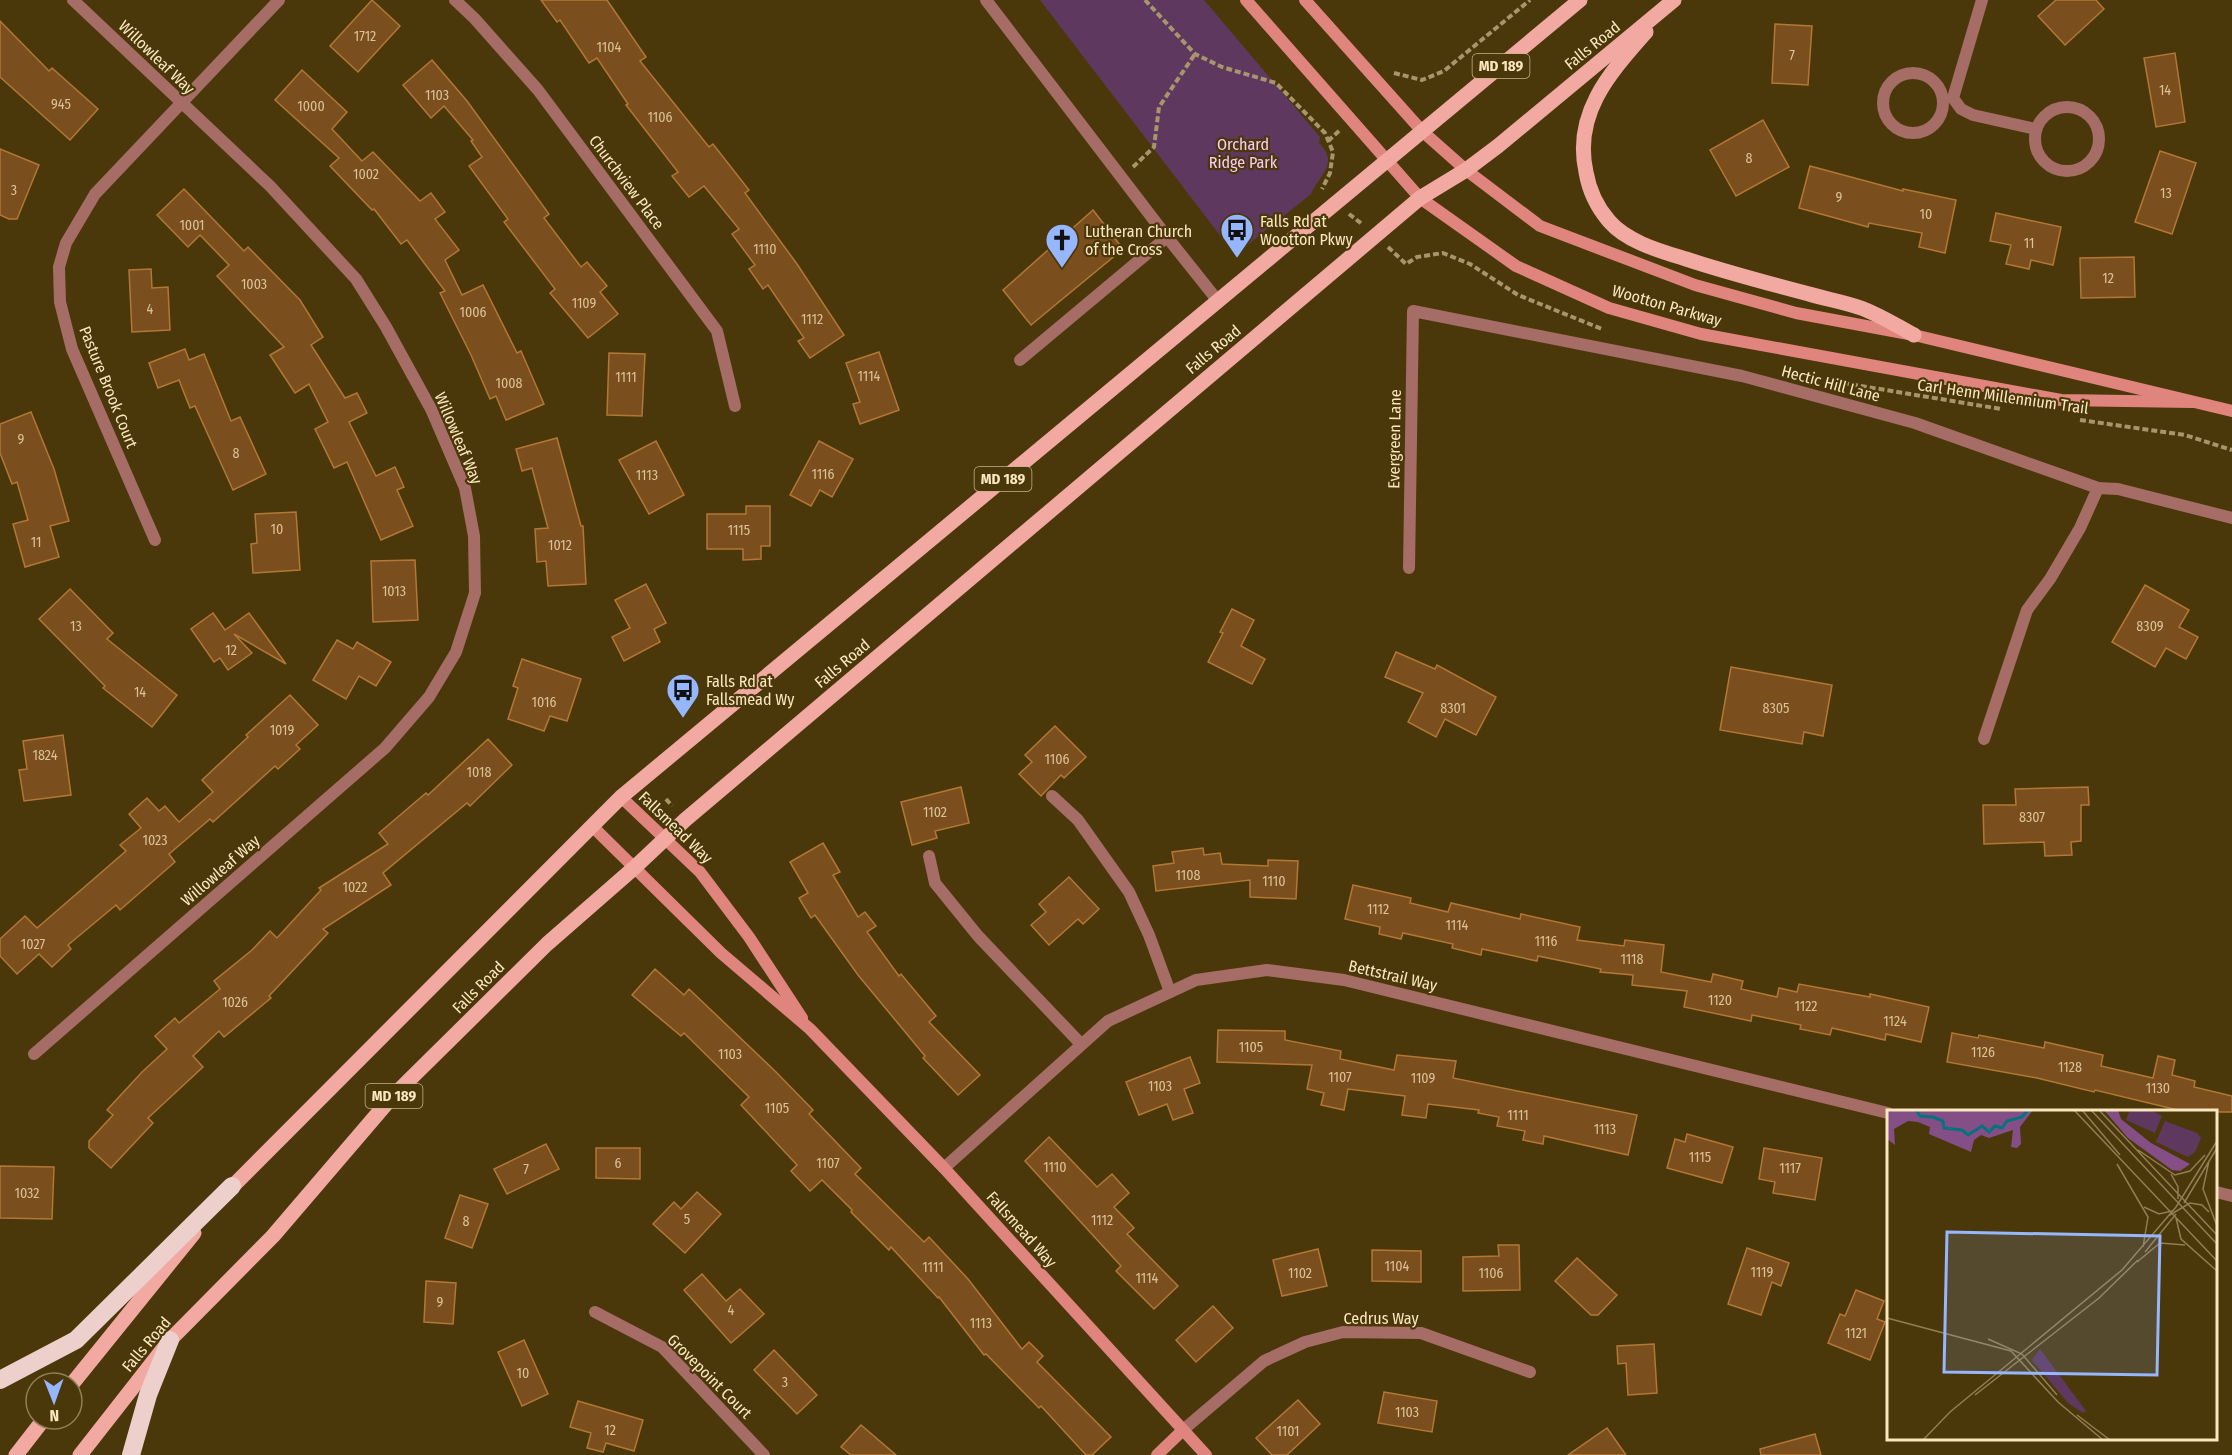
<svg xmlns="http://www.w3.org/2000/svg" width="2232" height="1455" font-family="'Fira Sans Condensed',sans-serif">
  <rect width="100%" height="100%" fill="#4b380a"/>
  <!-- green -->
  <path fill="#5e385f" d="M1040,0H1204L1320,137L1319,143C1340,164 1319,175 1311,194L1235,255Z"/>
  <!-- building -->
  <g fill="#7b4f1d" stroke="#b27736" stroke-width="1.5">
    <polygon points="372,0 400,26 358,72 330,46"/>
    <polygon points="541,0 607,0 646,57 640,61 709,147 713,144 749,190 745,193 797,264 844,335 810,358 798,341 804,338 768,285 763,289 749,269 755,265 732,234 739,229 704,186 689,197 672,176 678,172 626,105 628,104 597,58 589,63 560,20 557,22"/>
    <polygon points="2056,0 2096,0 2104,9 2065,45 2038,16"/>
    <polygon points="0,21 49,71 52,68 98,109 70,140 0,77"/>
    <polygon points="1775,24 1812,26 1808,85 1772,83"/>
    <polygon points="2175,53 2185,122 2156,127 2144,58"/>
    <polygon points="432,60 467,101 549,214 544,218 581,267 587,262 607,286 600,292 618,314 588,338 550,293 555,289 504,222 508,219 469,166 482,157 471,141 473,140 444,106 431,118 403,85"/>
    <polygon points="302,70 347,112 332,129 362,161 373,152 420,201 431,193 445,212 435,219 459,250 445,260 462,295 483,285 517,353 521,351 544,404 506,420 496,396 490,399 471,355 440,293 445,291 407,240 401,244 374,209 372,210 330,166 339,158 275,100"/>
    <polygon points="1763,120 1789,167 1736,196 1710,150"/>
    <polygon points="0,149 39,165 17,219 9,219 0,215"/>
    <polygon points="2160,151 2196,163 2172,234 2135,222"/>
    <polygon points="1810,166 1903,191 1903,189 1956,200 1945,253 1919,247 1922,233 1869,223 1868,227 1799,208"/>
    <polygon points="184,189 244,251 248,247 300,300 323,337 311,345 345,398 357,393 367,413 349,422 376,476 395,467 404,487 397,490 413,526 381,540 347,462 334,468 315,429 328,422 309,384 295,393 270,355 284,347 217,276 229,265 200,235 188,247 157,215"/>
    <polygon points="1093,210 1123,249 1031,325 1003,290"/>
    <polygon points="1996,213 2061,227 2053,265 2031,260 2029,269 2006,264 2011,245 1990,241"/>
    <polygon points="2134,257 2135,297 2081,298 2080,258"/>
    <polygon points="151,269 152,288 168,287 170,330 132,332 129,270"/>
    <polygon points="185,349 189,360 204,354 231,421 240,417 266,474 233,490 195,406 190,408 179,380 158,388 149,363"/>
    <polygon points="879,352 899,410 860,424 853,404 860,402 846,363"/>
    <polygon points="609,353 645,354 642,416 607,415"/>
    <polygon points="31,412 54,469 69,521 50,526 59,557 25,567 13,524 28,520 17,482 12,484 0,453 0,424"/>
    <polygon points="557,438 581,526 583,526 586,584 548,586 546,561 537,562 535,529 548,528 532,468 522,471 516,449"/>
    <polygon points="656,441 684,495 649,514 619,460"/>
    <polygon points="819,441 853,459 832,497 820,490 811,506 790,495"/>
    <polygon points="746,506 770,506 770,546 761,546 761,559 743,560 743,549 707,549 707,514 746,514"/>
    <polygon points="296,512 300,570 253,573 251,544 257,543 255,514"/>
    <polygon points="415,560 418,620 373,622 371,561"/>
    <polygon points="646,584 666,623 654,629 660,642 624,661 612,637 630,628 615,600"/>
    <polygon points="2145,585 2189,610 2179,627 2198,637 2186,659 2166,648 2155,667 2112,642"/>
    <polygon points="70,589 113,633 107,639 177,695 152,727 103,688 105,686 39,619"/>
    <polygon points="1232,609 1254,620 1241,646 1265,659 1252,684 1208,662 1223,633 1220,632"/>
    <polygon points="213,613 225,630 249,613 286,664 234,634 252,653 228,670 220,658 214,662 191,629"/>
    <polygon points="337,640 353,649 357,642 391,662 376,686 359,676 346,699 313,680"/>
    <polygon points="1396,652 1435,669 1437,665 1496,697 1476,735 1445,719 1436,737 1408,722 1423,693 1385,677"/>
    <polygon points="522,659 581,679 567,721 550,716 544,731 508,719 518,688 513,686"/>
    <polygon points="1731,667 1832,685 1823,736 1804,732 1802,744 1720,730"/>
    <polygon points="290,695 318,725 296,745 300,749 278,769 275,766 213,822 210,819 169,854 175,862 120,910 116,905 68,945 71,949 52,967 39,954 17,974 0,956 0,939 25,916 37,928 126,851 120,845 141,828 129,814 147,798 159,811 165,806 179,822 213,792 202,780 248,737 246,735"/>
    <polygon points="1055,726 1086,757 1064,778 1061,775 1041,796 1019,774 1032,762 1025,755"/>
    <polygon points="63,735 71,795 24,801 19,770 27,769 23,741"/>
    <polygon points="488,739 512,765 470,806 467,803 383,873 391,885 323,929 328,933 269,996 271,998 224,1037 219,1031 193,1056 203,1067 148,1118 153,1123 111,1168 89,1148 89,1141 113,1115 107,1110 142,1072 167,1049 155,1036 175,1018 179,1023 220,989 214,981 252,950 270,931 277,938 321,890 319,888 388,844 379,833 426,793 428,795"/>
    <polygon points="961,787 969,823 935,831 937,838 912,845 901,802"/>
    <polygon points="2088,787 2089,805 2081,805 2081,841 2071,842 2072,855 2045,856 2044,842 1984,844 1983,805 2016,805 2015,789"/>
    <polygon points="823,843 840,872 833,875 858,917 865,912 876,926 867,932 899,976 901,974 936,1016 929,1022 980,1075 958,1095 923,1058 925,1056 858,975 815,915 811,918 799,898 808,893 790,862"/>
    <polygon points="1203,848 1204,855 1220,853 1222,864 1268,866 1268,860 1298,861 1296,899 1250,897 1250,880 1156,891 1153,866 1174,863 1172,852"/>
    <polygon points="1069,877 1099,909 1083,924 1078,919 1049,945 1031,925 1046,912 1039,904"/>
    <polygon points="1353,885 1411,898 1410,903 1448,912 1451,903 1520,919 1521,914 1580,927 1577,940 1624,946 1625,940 1664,945 1661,972 1711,982 1713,974 1743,981 1741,989 1777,997 1779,988 1797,992 1799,984 1870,997 1870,994 1929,1007 1921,1042 1886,1034 1885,1040 1832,1028 1830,1035 1800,1029 1801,1025 1752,1015 1751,1021 1684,1007 1687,991 1632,985 1633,975 1600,972 1601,969 1538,956 1537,961 1482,949 1481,955 1452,948 1453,944 1403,933 1401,939 1379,934 1380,927 1345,919"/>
    <polygon points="655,969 684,995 689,989 776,1072 813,1110 809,1114 861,1168 855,1174 924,1242 929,1237 968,1279 1022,1349 1029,1342 1043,1356 1037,1362 1111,1437 1092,1455 1086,1455 1041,1406 1039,1408 986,1354 984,1355 939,1297 938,1298 891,1247 889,1250 851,1212 852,1210 822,1180 810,1191 791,1171 797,1165 741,1105 749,1097 684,1033 681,1036 632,995"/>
    <polygon points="1218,1030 1285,1031 1285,1040 1341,1051 1340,1059 1394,1070 1397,1055 1456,1061 1453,1078 1637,1115 1628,1155 1544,1136 1543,1144 1523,1140 1525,1131 1497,1126 1499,1117 1478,1113 1479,1110 1428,1104 1426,1118 1402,1115 1405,1096 1348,1089 1344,1110 1321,1105 1324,1093 1307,1089 1312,1065 1217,1062"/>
    <polygon points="1952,1033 1978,1038 1979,1035 2044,1048 2045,1042 2103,1055 2101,1066 2153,1078 2158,1056 2175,1060 2172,1075 2195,1081 2194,1087 2232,1096 2232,1112 2186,1112 2095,1090 2094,1092 2037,1078 1947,1062"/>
    <polygon points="1190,1057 1200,1083 1184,1089 1193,1113 1173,1120 1167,1104 1139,1115 1126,1082"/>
    <polygon points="1687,1134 1733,1147 1722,1183 1667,1168 1675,1139 1685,1142"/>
    <polygon points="1049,1137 1097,1187 1112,1174 1129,1193 1114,1207 1134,1228 1127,1234 1178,1286 1154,1309 1116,1271 1121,1266 1025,1161"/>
    <polygon points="546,1144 559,1169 507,1194 494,1169"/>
    <polygon points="596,1148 640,1148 640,1179 596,1178"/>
    <polygon points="1764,1148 1822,1158 1815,1200 1773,1193 1775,1182 1759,1179"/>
    <polygon points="0,1166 54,1167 52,1219 0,1218"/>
    <polygon points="697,1192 721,1214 685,1253 653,1224 674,1202 681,1209"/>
    <polygon points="460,1195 488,1204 472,1248 445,1238"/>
    <polygon points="1498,1245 1519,1245 1520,1290 1463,1291 1463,1257 1499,1256"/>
    <polygon points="1747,1248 1789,1263 1781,1286 1772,1282 1761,1315 1728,1304"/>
    <polygon points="1318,1249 1327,1286 1282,1296 1273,1260"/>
    <polygon points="1372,1250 1421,1251 1421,1282 1372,1281"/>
    <polygon points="1577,1258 1617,1295 1598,1315 1591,1315 1555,1281"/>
    <polygon points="702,1274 726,1301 740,1289 764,1314 731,1343 684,1290"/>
    <polygon points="426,1281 456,1283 453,1324 424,1322"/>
    <polygon points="1856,1290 1884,1301 1877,1319 1885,1322 1870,1360 1828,1343 1840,1314 1845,1316"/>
    <polygon points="1213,1306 1233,1328 1196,1362 1176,1340"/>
    <polygon points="524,1340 548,1394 522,1406 498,1352"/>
    <polygon points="1654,1344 1657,1393 1628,1395 1626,1363 1618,1364 1617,1346"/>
    <polygon points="774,1350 817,1395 797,1414 754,1370"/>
    <polygon points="1384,1392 1437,1401 1432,1432 1378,1423"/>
    <polygon points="1298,1400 1320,1424 1287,1455 1272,1455 1256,1438"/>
    <polygon points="578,1401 643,1420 634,1451 606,1443 603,1452 587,1448 591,1433 570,1427"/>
    <polygon points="861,1425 896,1455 851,1455 841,1447"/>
    <polygon points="1607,1428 1626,1455 1568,1455"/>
    <polygon points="1815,1434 1821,1455 1761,1455 1760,1449"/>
  </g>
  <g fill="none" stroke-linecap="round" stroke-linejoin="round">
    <!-- path -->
    <g stroke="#a8956b" stroke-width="4" stroke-dasharray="6 3" stroke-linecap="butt">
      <polyline points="1145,0 1195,54 1222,67 1276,83 1325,133 1333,152 1330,173 1322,189"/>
      <polyline points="1394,73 1422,80 1444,71 1530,0"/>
      <polyline points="1328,141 1340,130"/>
      <polyline points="1133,167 1154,147 1159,107 1195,54"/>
      <polyline points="1349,214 1362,224"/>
      <polyline points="1388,247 1406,264 1417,257 1443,253 1470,264 1518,295 1602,329"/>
      <polyline points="1843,383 2001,409"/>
      <polyline points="2080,420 2185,435 2232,450"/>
      <polyline points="666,799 672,806"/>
    </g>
    <!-- lane -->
    <g stroke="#a66c66" stroke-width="12">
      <polyline points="986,0 1167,237 1218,301"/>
      <polyline points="1020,360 1167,237"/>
      <polyline points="1984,739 2027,610 2050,579 2080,528 2098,488"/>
      <polyline points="1052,796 1078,820 1129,892 1149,935 1170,992"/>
      <polyline points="929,856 935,883 978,936 1081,1044"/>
    </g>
    <!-- street -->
    <g stroke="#a66c66" stroke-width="12">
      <polyline points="455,0 475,19 538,90 717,331 735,406"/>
      <polyline points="1982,0 1953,98 1961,109 1973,115 2036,129"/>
      <circle cx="1913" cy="103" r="30"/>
      <circle cx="2067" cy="139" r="32"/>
      <polyline points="155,540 72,349 60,302 59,267 66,243 95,194 279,0"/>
      <polyline points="1409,568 1413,311 1742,376 1915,423 2098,488 2118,489 2232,518"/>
      <polyline points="34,1054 385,748 429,697 456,652 475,593 474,536 465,488 431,409 386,327 356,279 270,186 73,0"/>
      <polyline points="944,1168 1108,1021 1196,980 1267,970 1344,980 1888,1113"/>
      <polyline points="2216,1192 2232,1196"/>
      <polyline points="595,1312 662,1347 764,1455"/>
      <polyline points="1183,1430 1264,1361 1305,1342 1343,1332 1421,1333 1530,1372"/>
    </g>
    <!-- secondary -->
    <g stroke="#e0857d" stroke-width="12">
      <polyline points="1246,0 1420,198 1516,266 1609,308 1701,334 2061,400 2192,402"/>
      <polyline points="1305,0 1422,131 1466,170 1540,226 1695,285 1796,313 1914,335 2232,411"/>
      <polyline points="621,797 700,872 749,937 802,1018"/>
      <polyline points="592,826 721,953 810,1029 944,1168 1206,1455"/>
      <polyline points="1157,1455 1183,1430"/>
    </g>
    <!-- primary -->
    <g stroke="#f1a9a2" stroke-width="15">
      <path d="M1646,32C1610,73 1573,113 1586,172C1589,190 1597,207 1609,221C1627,242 1660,251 1686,259C1726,272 1767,283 1809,294C1826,299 1844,302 1861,308C1880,315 1897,326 1914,335"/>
      <polyline points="226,1193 621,797 1580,0"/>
      <polyline points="72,1384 194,1233"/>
      <polyline points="16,1455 44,1419"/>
      <polyline points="80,1455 170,1340 273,1236 392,1097 547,944 634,868 685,820 1420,198 1466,170 1498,146 1674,0"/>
    </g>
    <!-- highway -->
    <g stroke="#edd0cc" stroke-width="18">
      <polyline points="0,1380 76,1340 232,1186"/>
      <polyline points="131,1455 148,1395 170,1340"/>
    </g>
  </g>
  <!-- icons -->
  <defs>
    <g id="bus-pin" transform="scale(1.725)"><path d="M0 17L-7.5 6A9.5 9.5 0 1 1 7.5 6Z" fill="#96b6fd" stroke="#4b380a"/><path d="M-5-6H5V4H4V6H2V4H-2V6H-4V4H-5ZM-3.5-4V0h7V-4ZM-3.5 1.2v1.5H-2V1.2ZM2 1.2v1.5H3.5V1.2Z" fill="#111"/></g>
    <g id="church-pin" transform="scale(1.725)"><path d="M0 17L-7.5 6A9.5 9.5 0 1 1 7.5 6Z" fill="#96b6fd" stroke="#4b380a"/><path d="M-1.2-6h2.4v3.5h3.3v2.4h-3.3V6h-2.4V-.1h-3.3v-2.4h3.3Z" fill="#111"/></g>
  </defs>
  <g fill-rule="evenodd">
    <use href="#bus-pin" x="1237" y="230"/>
    <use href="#church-pin" x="1062" y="240"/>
    <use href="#bus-pin" x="683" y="690"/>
  </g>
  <g text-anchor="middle" stroke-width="4.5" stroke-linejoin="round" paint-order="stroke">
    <!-- number labels -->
    <g font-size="14" fill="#dac197">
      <text x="365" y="41">1712</text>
      <text x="609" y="52">1104</text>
      <text x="1792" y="60">7</text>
      <text x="2165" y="95">14</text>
      <text x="437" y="100">1103</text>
      <text x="61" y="109">945</text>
      <text x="311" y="111">1000</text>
      <text x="660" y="122">1106</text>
      <text x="1749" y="163">8</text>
      <text x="366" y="179">1002</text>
      <text x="14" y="195">3</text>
      <text x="2166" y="198">13</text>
      <text x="1839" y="202">9</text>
      <text x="1926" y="219">10</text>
      <text x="192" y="230">1001</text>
      <text x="2029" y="248">11</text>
      <text x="765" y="254">1110</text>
      <text x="2108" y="283">12</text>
      <text x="254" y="289">1003</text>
      <text x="584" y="308">1109</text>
      <text x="150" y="314">4</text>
      <text x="473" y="317">1006</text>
      <text x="812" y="324">1112</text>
      <text x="869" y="381">1114</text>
      <text x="626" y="382">1111</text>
      <text x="509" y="388">1008</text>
      <text x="21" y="444">9</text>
      <text x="236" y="458">8</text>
      <text x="823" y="479">1116</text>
      <text x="647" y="480">1113</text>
      <text x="277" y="534">10</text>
      <text x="739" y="535">1115</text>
      <text x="36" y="547">11</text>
      <text x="560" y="550">1012</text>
      <text x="394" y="596">1013</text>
      <text x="76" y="631">13</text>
      <text x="2150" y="631">8309</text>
      <text x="231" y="655">12</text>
      <text x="140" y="697">14</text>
      <text x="544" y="707">1016</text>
      <text x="1453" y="713">8301</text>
      <text x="1776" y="713">8305</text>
      <text x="282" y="735">1019</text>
      <text x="45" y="760">1824</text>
      <text x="1057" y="764">1106</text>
      <text x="479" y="777">1018</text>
      <text x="935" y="817">1102</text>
      <text x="2032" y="822">8307</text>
      <text x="155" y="845">1023</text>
      <text x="1188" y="880">1108</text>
      <text x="1274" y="886">1110</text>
      <text x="355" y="892">1022</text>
      <text x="1378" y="914">1112</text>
      <text x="1457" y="930">1114</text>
      <text x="1546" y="946">1116</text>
      <text x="33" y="949">1027</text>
      <text x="1632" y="964">1118</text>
      <text x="1720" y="1005">1120</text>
      <text x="235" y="1007">1026</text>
      <text x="1806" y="1011">1122</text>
      <text x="1895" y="1026">1124</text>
      <text x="1251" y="1052">1105</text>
      <text x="1983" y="1057">1126</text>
      <text x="730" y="1059">1103</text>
      <text x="2070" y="1072">1128</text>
      <text x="1340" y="1082">1107</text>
      <text x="1423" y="1083">1109</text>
      <text x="1160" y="1091">1103</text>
      <text x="2158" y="1093">1130</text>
      <text x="777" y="1113">1105</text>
      <text x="1518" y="1120">1111</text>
      <text x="1605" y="1134">1113</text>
      <text x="1700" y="1162">1115</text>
      <text x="618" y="1168">6</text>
      <text x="828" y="1168">1107</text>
      <text x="1055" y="1172">1110</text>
      <text x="1790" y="1173">1117</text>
      <text x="526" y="1174">7</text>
      <text x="27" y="1198">1032</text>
      <text x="687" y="1224">5</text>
      <text x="1102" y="1225">1112</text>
      <text x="466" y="1226">8</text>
      <text x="1397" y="1271">1104</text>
      <text x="933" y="1272">1111</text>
      <text x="1762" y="1277">1119</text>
      <text x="1300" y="1278">1102</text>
      <text x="1491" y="1278">1106</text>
      <text x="1147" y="1283">1114</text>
      <text x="440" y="1307">9</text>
      <text x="731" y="1315">4</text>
      <text x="981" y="1328">1113</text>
      <text x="1856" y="1338">1121</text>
      <text x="523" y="1378">10</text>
      <text x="785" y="1387">3</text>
      <text x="1407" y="1417">1103</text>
      <text x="610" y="1435">12</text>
      <text x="1288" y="1436">1101</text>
    </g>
    <!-- shield labels -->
    <g fill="#4b380a" stroke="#c6b289" stroke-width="1.5">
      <rect x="1472.5" y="54" width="57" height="24" rx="4.5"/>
      <rect x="974.5" y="467" width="57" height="24" rx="4.5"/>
      <rect x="365.5" y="1084" width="57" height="24" rx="4.5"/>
    </g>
    <g font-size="15" font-weight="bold" fill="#fae7c0">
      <text x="1501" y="71">MD 189</text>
      <text x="1003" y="484">MD 189</text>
      <text x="394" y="1101">MD 189</text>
    </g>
    <!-- street labels -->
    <g font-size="16" fill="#fae7c0" stroke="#4b380a">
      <text transform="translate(1592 45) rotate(-39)" y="6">Falls Road</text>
      <text transform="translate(157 57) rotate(44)" y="6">Willowleaf Way</text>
      <text transform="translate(627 182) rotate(53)" y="6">Churchview Place</text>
      <text transform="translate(1667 305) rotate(16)" y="6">Wootton Parkway</text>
      <text transform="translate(1213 349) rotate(-40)" y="6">Falls Road</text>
      <text transform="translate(1831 383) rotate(15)" y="6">Hectic Hill Lane</text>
      <text transform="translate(109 387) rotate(68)" y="6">Pasture Brook Court</text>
      <text transform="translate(2003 396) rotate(8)" y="6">Carl Henn Millennium Trail</text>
      <text transform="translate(459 438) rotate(67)" y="6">Willowleaf Way</text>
      <text transform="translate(1394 439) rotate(-89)" y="6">Evergreen Lane</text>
      <text transform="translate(842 663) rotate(-40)" y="6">Falls Road</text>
      <text transform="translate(676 827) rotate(44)" y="6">Fallsmead Way</text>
      <text transform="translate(220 870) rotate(-41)" y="6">Willowleaf Way</text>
      <text transform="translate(1393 975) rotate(13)" y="6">Bettstrail Way</text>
      <text transform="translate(478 987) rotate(-45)" y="6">Falls Road</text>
      <text transform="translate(1022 1229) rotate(48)" y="6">Fallsmead Way</text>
      <text x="1381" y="1324">Cedrus Way</text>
      <text transform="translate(146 1344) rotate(-50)" y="6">Falls Road</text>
      <text transform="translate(710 1376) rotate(45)" y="6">Grovepoint Court</text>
    </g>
    <!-- park labels -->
    <g font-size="16" fill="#facafb" stroke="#4b380a">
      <text x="1243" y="150">Orchard<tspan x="1243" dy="18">Ridge Park</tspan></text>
    </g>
    <!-- poi labels -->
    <g font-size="16" fill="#fae7c0" stroke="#4b380a" text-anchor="start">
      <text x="1260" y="227">Falls Rd at<tspan x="1260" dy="18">Wootton Pkwy</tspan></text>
      <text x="1085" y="237">Lutheran Church<tspan x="1085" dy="18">of the Cross</tspan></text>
      <text x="706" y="687">Falls Rd at<tspan x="706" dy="18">Fallsmead Wy</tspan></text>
    </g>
  </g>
  <!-- overview -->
  <g transform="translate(1887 1110)">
    <rect width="330" height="330" fill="#4b380a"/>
    <path d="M243,0H264L275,6L268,23L239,10ZM278,11L310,23L314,28L308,42L301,47L269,32ZM153,239L199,301L196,303L181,293L145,250Z" fill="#5e385f"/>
    <path d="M0,0H146L133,17L134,34L130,38L124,37L126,20L102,28L94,25L87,30L84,42L42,24L43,17L31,12L21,11L7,19L8,35L0,29ZM217,0H231L234,9L264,33L303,54L293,61L285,60L241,28Z" fill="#844e86"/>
    <path fill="none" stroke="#03737d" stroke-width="3" d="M29,0L33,6L46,7L56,11L57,18L75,20L81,25L95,16L102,22L108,16L115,18L120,11L135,7L141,0"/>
    <path fill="none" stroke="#917e53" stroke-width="1.5" d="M187,0L330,151M195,0L233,45M204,0L330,134M212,0L330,125M251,40L288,65L303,61L318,45M322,51L316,79L330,116M230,54L261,107L256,137M284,64L291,77V89M297,93L330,38M257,97L272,104L285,101M281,106L303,93L315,95L322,102M289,108L294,129L330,161M258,142L289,104M250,152L273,133L298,135M0,208L124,241L171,292L216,330M101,229L135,244L170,285M88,285L212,188L251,150M190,305L223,330M36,330L63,302L235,160L289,97L330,31"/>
    <path fill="#96b6fd" fill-opacity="0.15" stroke="#96b6fd" stroke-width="3" d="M60,122L273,126L270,265L57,262Z"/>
    <rect width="330" height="330" fill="none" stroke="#fae7c0" stroke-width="3"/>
  </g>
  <!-- north arrow -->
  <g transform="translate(54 1401) rotate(179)"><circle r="28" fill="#4b380a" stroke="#917e53" stroke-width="1.5"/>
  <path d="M0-4.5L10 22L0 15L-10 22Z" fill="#96b6fd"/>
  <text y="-9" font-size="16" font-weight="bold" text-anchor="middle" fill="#fae7c0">N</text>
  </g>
</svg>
